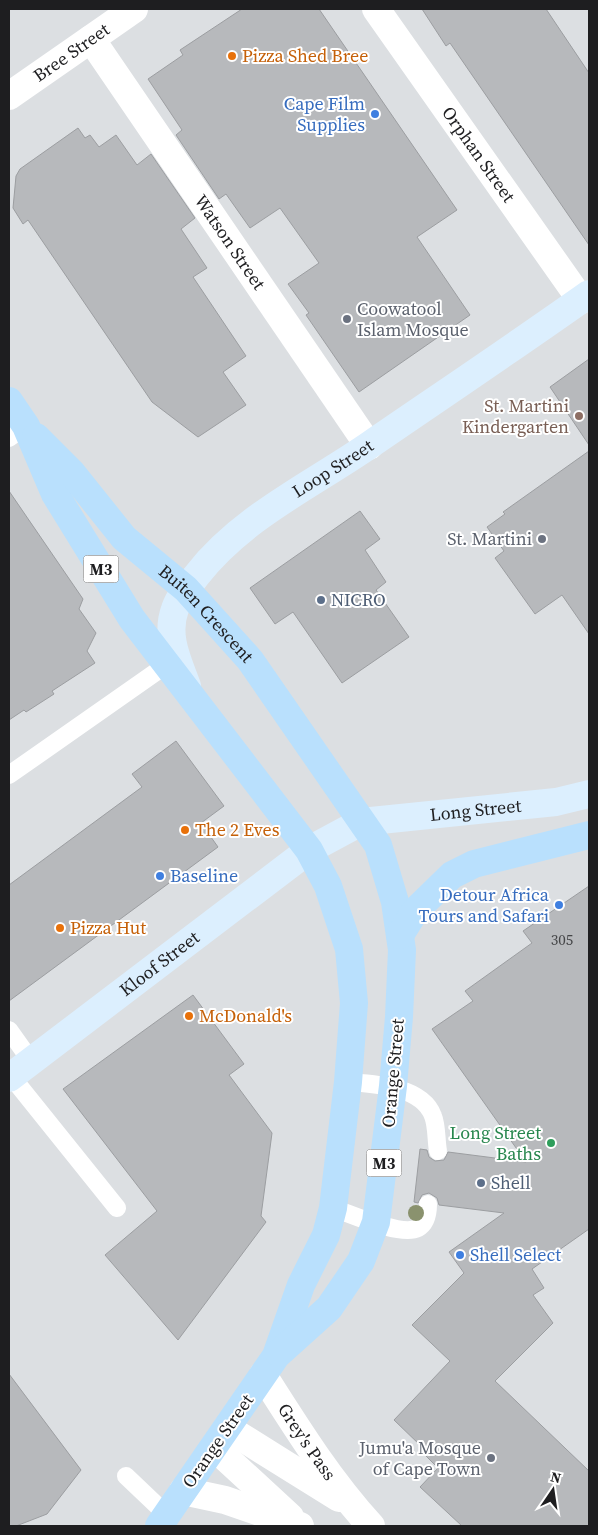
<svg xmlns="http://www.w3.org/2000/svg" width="598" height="1535" font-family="'Source Serif 4',serif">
  <rect width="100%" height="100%" fill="#dcdfe2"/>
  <!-- building -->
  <g fill="#b7b9bc" stroke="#9c9ea1">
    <polygon points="242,9 319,9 457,210 417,237 470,315 359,392 306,315 309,313 288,284 319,263 280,208 250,228 226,194 219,199 176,135 182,130 148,79 183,55 180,50"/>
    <polygon points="422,9 546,9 589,73 589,245 450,43 446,46"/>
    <polygon points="78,128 85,138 90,135 99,147 116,135 137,165 151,154 195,218 181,229 207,268 193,277 246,356 223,372 246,405 198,437 152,402 28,220 23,224 13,208 16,176 20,169"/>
    <polygon points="589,359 589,445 550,387"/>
    <polygon points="589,451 589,634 562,595 535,614 495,558 504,551 487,527 505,514 503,512"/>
    <polygon points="9,491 83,599 79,609 96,633 87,651 95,663 52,691 54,694 26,712 24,710 9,720"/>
    <polygon points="360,511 380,539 365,550 386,582 376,590 409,637 342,683 293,612 275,624 250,588"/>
    <polygon points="176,741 224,806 201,823 218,847 9,1001 9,885 142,787 132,774"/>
    <polygon points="589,886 589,1229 532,1269 544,1288 533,1295 553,1323 495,1381 589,1471 589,1526 462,1526 420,1487 438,1468 419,1449 422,1447 394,1420 450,1361 412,1325 464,1273 449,1252 504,1213 439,1205 437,1198 429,1193 422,1195 418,1203 414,1202 420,1149 427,1150 429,1157 435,1161 444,1160 448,1152 526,1162 432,1029 473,1001 465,991 532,943 523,931"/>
    <polygon points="193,995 244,1064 229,1075 272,1133 261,1216 266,1222 178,1340 105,1255 157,1211 63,1089"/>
    <polygon points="9,1374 81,1470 47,1514 16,1526 9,1526"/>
  </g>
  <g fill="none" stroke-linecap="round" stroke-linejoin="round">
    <!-- lane -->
    <g stroke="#fff" stroke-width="18">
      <polyline points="9,438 26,426"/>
      <polyline points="9,775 166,665"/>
      <polyline points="9,1030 31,1061"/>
      <polyline points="11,1076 117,1208"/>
      <path d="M348,1082C374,1084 422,1086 433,1116C437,1126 436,1140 438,1151"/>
      <path d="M333,1208C351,1214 401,1237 418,1228C427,1223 428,1213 428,1204"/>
      <polyline points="126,1476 167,1515"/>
    </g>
    <!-- street -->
    <g stroke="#fff" stroke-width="28">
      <path id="s1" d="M376,9L581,300"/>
      <path id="s2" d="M91,39L369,446"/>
      <path id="s3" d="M9,96L134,9"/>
      <path id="s4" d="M263,1375C296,1427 329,1480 371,1526"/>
      <polyline points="227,1428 339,1498"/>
      <polyline points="214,1447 290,1517"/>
      <polyline points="183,1491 225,1500 300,1526"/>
    </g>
    <!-- secondary -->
    <g stroke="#dceffe" stroke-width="28">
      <path id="s5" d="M187,686C178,661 165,636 175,609C179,597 189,585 197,575C242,517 312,485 371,444C444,394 517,345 589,294"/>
      <path id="s6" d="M9,1078L309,850L361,822L556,802L589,794"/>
    </g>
    <!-- primary -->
    <g stroke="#b9e0fd" stroke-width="28">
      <polyline points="9,401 26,426 55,494 132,619 309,850 328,886 349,949 354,1003 348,1082 333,1208 326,1235 301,1285 276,1356 159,1526"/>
      <path id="s7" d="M36,437L72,473L124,538L186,589L250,660L378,845L395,902L402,950L399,1017L393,1086L376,1222L361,1261L329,1308L279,1353"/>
      <polyline points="400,935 415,911 452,875 474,864 589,835"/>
    </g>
  </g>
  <!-- trees -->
  <circle fill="#8a926e" cx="416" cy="1213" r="8"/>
  <!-- markers -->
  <g fill="#e8710a" stroke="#fff" stroke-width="2">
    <circle cx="232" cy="56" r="5"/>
    <circle cx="185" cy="830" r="5"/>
    <circle cx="60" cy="928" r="5"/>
    <circle cx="189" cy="1016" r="5"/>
  </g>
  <g fill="#3f7fe0" stroke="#fff" stroke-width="2">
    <circle cx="375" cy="114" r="5"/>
    <circle cx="160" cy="876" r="5"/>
    <circle cx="559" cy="905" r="5"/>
    <circle cx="460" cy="1255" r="5"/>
  </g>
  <g fill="#6b7280" stroke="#fff" stroke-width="2">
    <circle cx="347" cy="319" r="5"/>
    <circle cx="542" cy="539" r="5"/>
    <circle cx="491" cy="1458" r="5"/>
  </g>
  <circle fill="#8d6e63" stroke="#fff" stroke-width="2" cx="579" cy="416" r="5"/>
  <g fill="#5c6f8a" stroke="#fff" stroke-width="2">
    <circle cx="321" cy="600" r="5"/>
    <circle cx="481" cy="1183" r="5"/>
  </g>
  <circle fill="#2e9e5b" stroke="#fff" stroke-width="2" cx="551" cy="1143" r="5"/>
  <g text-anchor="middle" stroke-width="4" stroke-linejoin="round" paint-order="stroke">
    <!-- number labels -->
    <g font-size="15" fill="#444547">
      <text x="562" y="945">305</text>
    </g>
    <!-- shield labels -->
    <g fill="#fff" stroke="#626263" stroke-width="1">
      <rect x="83.5" y="555.5" width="35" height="27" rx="4"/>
      <rect x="366.5" y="1149.5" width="35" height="27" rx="4"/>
    </g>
    <g font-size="16" font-weight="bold" fill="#1e1e20">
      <text x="101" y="575">M3</text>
      <text x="384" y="1169">M3</text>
    </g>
    <!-- street labels -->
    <g font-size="18" fill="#1e1e20" stroke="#fff">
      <text dy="6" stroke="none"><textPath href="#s3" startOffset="76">Bree Street</textPath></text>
      <text dy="6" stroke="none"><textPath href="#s1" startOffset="178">Orphan Street</textPath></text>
      <text dy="6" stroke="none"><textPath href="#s2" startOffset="246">Watson Street</textPath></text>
      <text dy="6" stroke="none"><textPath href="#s5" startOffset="294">Loop Street</textPath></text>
      <text dy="6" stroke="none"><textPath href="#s7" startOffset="246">Buiten Crescent</textPath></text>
      <text dy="6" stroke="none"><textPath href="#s6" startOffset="551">Long Street</textPath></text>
      <text dy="6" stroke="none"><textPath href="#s6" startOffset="189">Kloof Street</textPath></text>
      <text transform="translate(393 1073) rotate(-85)" y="6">Orange Street</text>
      <text transform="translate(218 1441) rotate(-55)" y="6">Orange Street</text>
      <text dy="6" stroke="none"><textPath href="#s4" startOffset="80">Grey's Pass</textPath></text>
    </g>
    <!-- food labels -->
    <g font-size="18" fill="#c56008" stroke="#fff" text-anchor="start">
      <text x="242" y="62">Pizza Shed Bree</text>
      <text x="195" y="836">The 2 Eves</text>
      <text x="70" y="934">Pizza Hut</text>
      <text x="199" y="1022">McDonald's</text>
    </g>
    <!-- shop labels -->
    <g font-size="18" fill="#366cbe" stroke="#fff" text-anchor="end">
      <text x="365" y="110">Cape Film<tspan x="365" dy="21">Supplies</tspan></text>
      <text x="170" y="882" text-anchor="start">Baseline</text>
      <text x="549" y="901">Detour Africa<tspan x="549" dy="21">Tours and Safari</tspan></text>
      <text x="470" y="1261" text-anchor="start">Shell Select</text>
    </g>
    <!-- worship labels -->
    <g font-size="18" fill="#5b616d" stroke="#fff" text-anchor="end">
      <text x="357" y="315" text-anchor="start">Coowatool<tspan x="357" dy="21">Islam Mosque</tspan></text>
      <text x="532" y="545">St. Martini</text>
      <text x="481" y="1454">Jumu'a Mosque<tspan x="481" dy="21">of Cape Town</tspan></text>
    </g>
    <!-- education labels -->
    <g font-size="18" fill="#785e54" stroke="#fff" text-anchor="end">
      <text x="569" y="412">St. Martini<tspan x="569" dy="21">Kindergarten</tspan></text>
    </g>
    <!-- service labels -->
    <g font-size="18" fill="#4e5e75" stroke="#fff" text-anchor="start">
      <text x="331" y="606">NICRO</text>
      <text x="491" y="1189">Shell</text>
    </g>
    <!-- leisure labels -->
    <g font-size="18" fill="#27864d" stroke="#fff" text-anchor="end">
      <text x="541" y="1139">Long Street<tspan x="541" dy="21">Baths</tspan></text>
    </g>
  </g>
  <!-- border -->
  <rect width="598" height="1535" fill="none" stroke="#1e1e20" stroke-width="20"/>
  <!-- north arrow -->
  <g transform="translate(553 1490) rotate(13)" stroke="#ffffff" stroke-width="4" paint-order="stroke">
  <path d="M0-4L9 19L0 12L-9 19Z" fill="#1e1e20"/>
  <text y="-8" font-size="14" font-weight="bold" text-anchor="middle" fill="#1e1e20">N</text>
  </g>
</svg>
